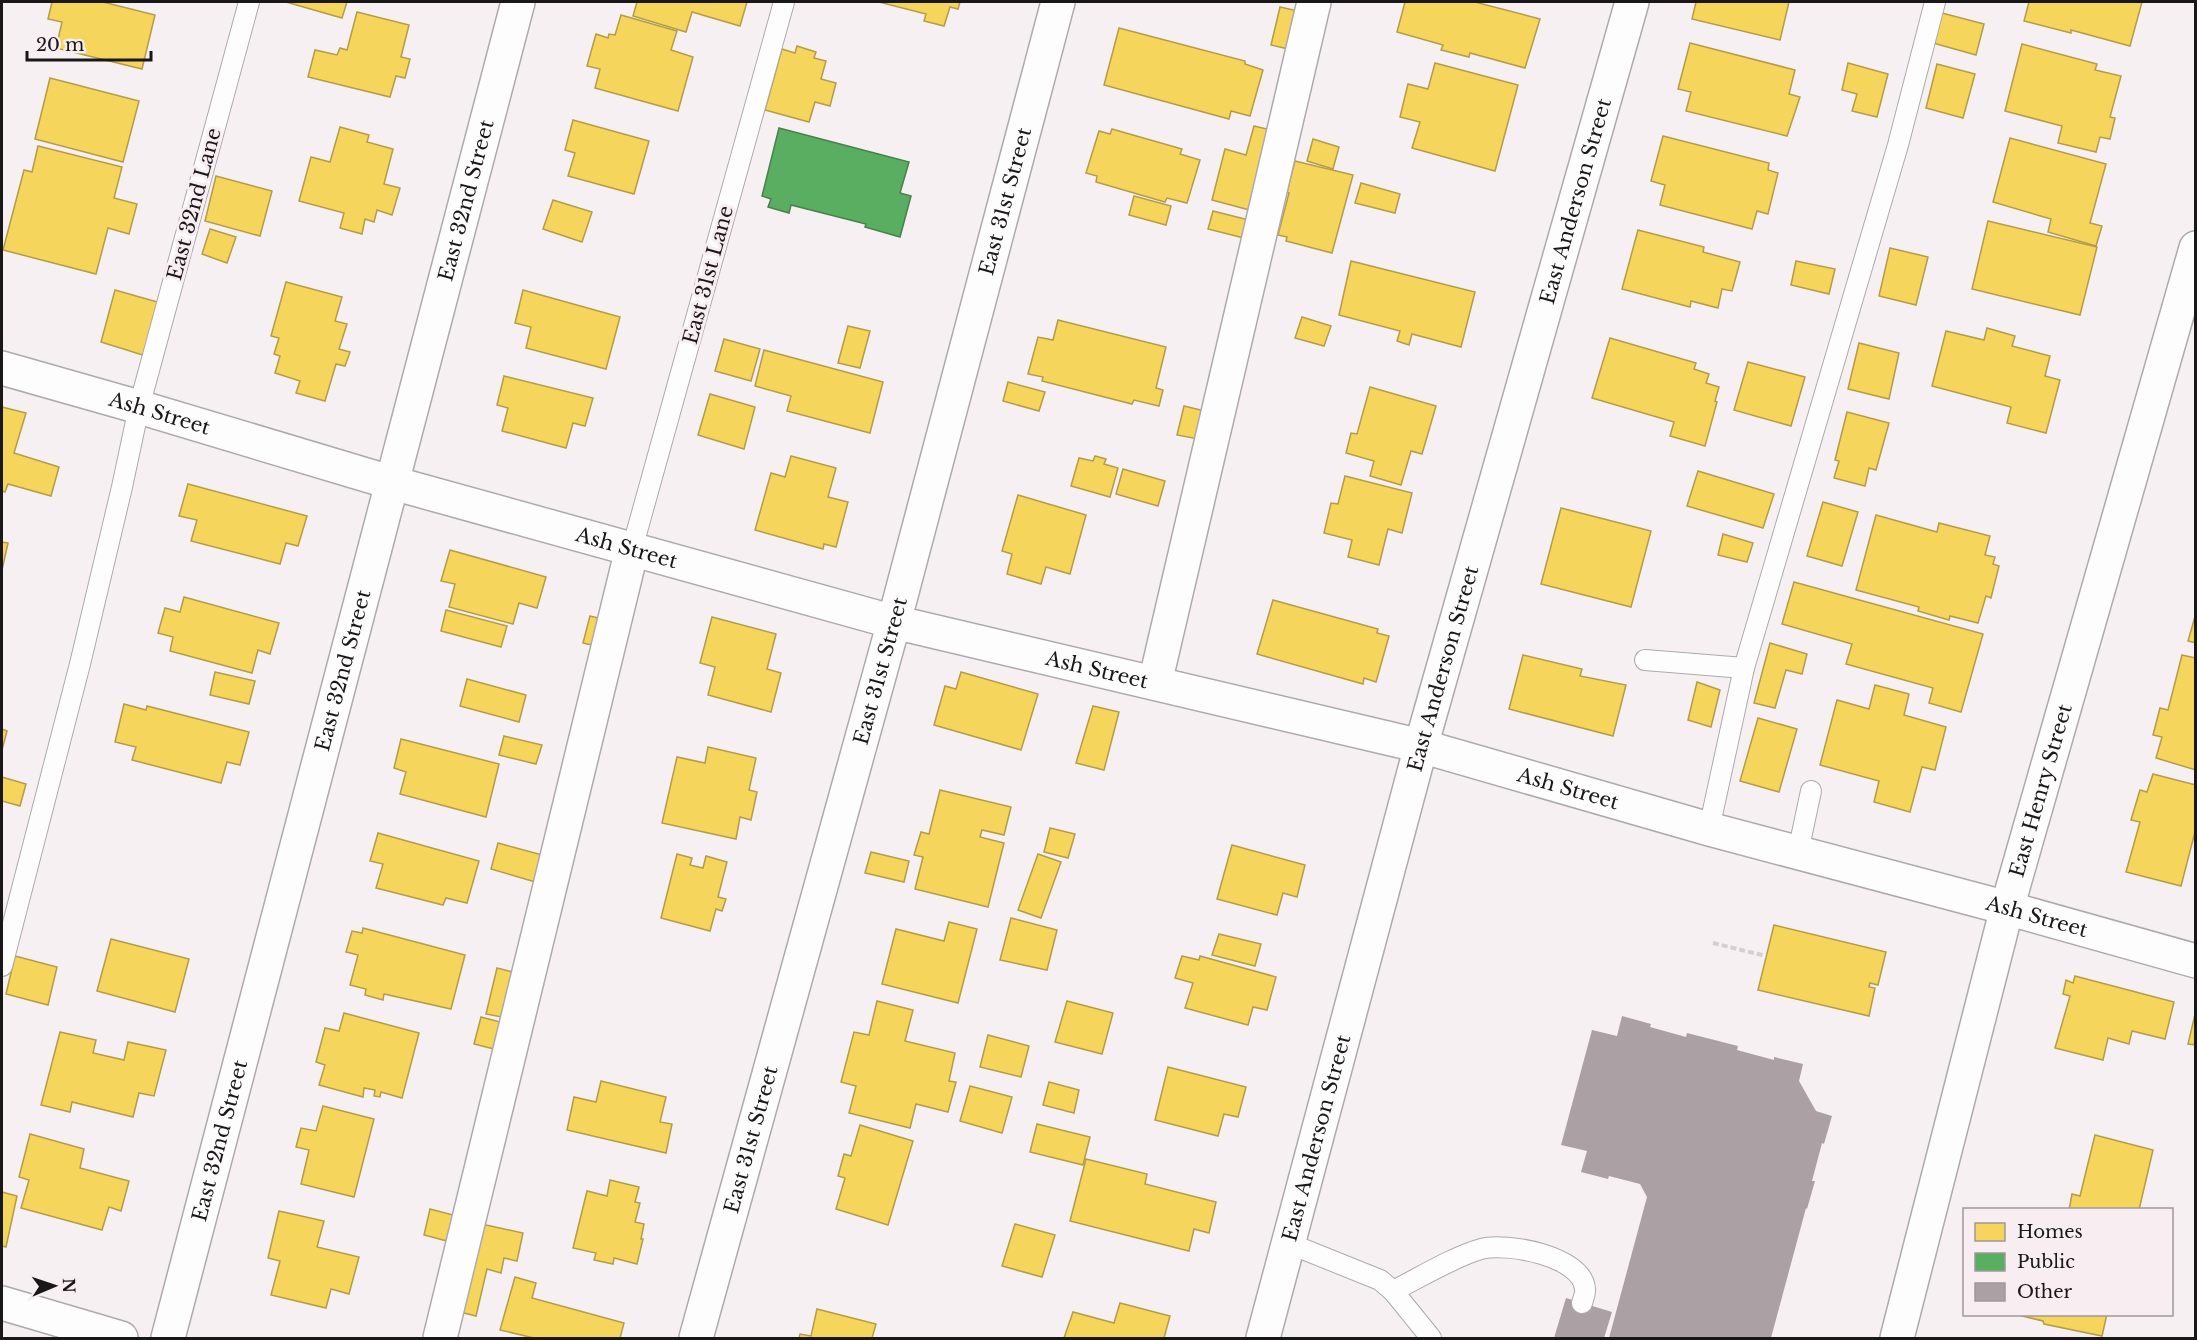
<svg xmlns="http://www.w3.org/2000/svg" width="2197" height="1340" font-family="'Libre Baskerville',serif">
  <rect width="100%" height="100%" fill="#f6f0f2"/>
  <!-- homes -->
  <g fill="#f6d55c" stroke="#b49c48" stroke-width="1.5">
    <polygon points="52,2 103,2 155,15 142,69 56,48 62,22 48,19"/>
    <polygon points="286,2 347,2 342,18"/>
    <polygon points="637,2 747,2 740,26 692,12 686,32 633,16"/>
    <polygon points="879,2 960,2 958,9 950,7 944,26 924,21 926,14"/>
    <polygon points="1405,2 1475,2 1540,19 1525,68 1470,53 1469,57 1441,50 1443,45 1397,32"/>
    <polygon points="1696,2 1789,2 1780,40 1692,19"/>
    <polygon points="2029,2 2142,2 2130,46 2071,30 2071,33 2024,21"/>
    <polygon points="1280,7 1307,13 1297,51 1271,45"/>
    <polygon points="357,12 409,25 401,57 410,59 405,78 396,76 390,97 308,77 315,50 337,55 340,48 347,50"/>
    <polygon points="1942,13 1984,24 1976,55 1933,43"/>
    <polygon points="621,15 677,31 671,50 693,57 678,111 595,88 600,69 587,66 596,34 608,38 609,34 615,35"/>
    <polygon points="1119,28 1245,61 1245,64 1263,70 1250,116 1231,111 1229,119 1104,85"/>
    <polygon points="1690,43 1795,70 1789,94 1800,97 1787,136 1686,111 1691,92 1678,89"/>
    <polygon points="2022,44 2097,64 2095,70 2121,76 2110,117 2115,118 2110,139 2100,137 2096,152 2058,143 2062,126 2005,111"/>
    <polygon points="797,46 816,52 814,58 826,61 821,79 836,83 830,106 815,102 809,122 765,110 782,49 795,53"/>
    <polygon points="1435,63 1518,85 1495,171 1412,148 1420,122 1400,117 1408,84 1428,89"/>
    <polygon points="1848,63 1888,74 1877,117 1852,111 1857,94 1842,90"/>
    <polygon points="1937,64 1975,74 1963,118 1926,108"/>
    <polygon points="50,78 139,101 123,162 35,139"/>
    <polygon points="573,120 649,141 634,194 568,176 575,153 565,150"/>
    <polygon points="1254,126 1279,132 1257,212 1212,200 1225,149 1246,155"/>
    <polygon points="340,127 369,135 367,142 393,149 384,184 400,188 392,215 377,210 374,222 365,219 362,234 340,228 344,213 299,201 311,157 330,162"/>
    <polygon points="1112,129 1182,149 1180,154 1200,160 1187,203 1167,198 1165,202 1096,182 1097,176 1086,173 1099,131 1110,134"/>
    <polygon points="1663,136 1769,163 1768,170 1778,173 1768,214 1757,211 1752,229 1660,205 1665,185 1651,181"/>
    <polygon points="2010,138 2106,164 2090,223 2102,226 2096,246 2048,232 2051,219 1993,202"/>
    <polygon points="1313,139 1339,147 1333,169 1307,161"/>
    <polygon points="38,146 122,167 114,198 137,204 129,234 108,228 96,274 3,250 24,170 32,172"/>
    <polygon points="1295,161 1353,175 1332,253 1286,241 1287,237 1278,235 1289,193 1287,192"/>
    <polygon points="216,176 272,191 260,236 205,221"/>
    <polygon points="1361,183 1400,194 1395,213 1355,203"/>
    <polygon points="1134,196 1171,206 1166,225 1129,215"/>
    <polygon points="553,200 592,212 582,242 543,229"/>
    <polygon points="1213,211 1249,220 1244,238 1208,229"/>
    <polygon points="1988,221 2097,247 2080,315 1972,289"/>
    <polygon points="210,229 236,237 227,263 202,254"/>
    <polygon points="1638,230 1704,247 1703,252 1740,262 1732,291 1722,289 1718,308 1691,301 1690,307 1622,289"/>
    <polygon points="1890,248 1928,257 1916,305 1879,296"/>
    <polygon points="1351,261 1475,292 1461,347 1412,334 1409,345 1397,341 1400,331 1339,315"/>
    <polygon points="1796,261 1835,269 1829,294 1791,285"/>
    <polygon points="286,282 342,297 335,321 347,324 339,349 350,352 345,366 336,364 325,401 296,393 300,381 275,373 280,356 274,354 279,338 271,336"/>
    <polygon points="115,290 161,303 146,356 101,342"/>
    <polygon points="523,290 620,317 606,369 526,348 531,327 515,323"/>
    <polygon points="1302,317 1331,326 1324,346 1295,338"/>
    <polygon points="1058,320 1166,347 1156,388 1163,390 1159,406 1134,400 1132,404 1042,381 1043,377 1028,374 1038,337 1053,340"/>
    <polygon points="848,326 870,331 860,368 838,363"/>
    <polygon points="1987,328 2015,336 2012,346 2050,356 2045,376 2060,380 2046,433 2007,423 2011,407 1932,386 1946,331 1984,340"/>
    <polygon points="1610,338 1696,363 1694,369 1709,374 1706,383 1719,387 1715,401 1717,402 1705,446 1670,436 1674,422 1592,398"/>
    <polygon points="724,339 760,349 751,381 715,371"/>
    <polygon points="1859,343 1899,353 1889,399 1848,389"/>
    <polygon points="764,350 883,382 870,433 787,411 791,396 755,386"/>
    <polygon points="1748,362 1805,377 1791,426 1734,410"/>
    <polygon points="504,376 593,398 585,426 573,423 566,448 502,431 508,408 497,405"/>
    <polygon points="1008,382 1045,392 1039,411 1003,401"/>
    <polygon points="1370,387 1436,406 1422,454 1411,451 1401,485 1370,476 1374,461 1346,453 1351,433 1357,434"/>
    <polygon points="710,394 755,407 744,449 698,435"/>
    <polygon points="1184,406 1205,411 1198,439 1177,435"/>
    <polygon points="2,407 26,413 14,453 59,467 51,496 8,484 5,492 2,491"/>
    <polygon points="1847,412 1889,423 1876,470 1869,468 1865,486 1834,478 1839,461 1835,460"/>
    <polygon points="791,456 836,468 828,497 848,502 836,547 824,544 823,549 755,530 771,473 785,477"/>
    <polygon points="1095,456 1106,459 1104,464 1118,468 1110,497 1071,486 1079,458 1093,461"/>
    <polygon points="1123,469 1165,481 1158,506 1116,494"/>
    <polygon points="1698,471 1774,494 1763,528 1687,506"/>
    <polygon points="1345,476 1412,493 1402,533 1388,529 1379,565 1348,557 1352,540 1324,533 1331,503 1338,504"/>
    <polygon points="188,484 307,516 298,546 286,543 280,564 191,541 197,520 179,516"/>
    <polygon points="1018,495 1086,515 1070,574 1046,567 1041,584 1007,574 1012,554 1002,551"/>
    <polygon points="1823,502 1858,512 1842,566 1807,556"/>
    <polygon points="1561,508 1651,531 1631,607 1541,584"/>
    <polygon points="1876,515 1937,532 1939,523 1990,536 1985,555 1995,557 1993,564 1999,566 1991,598 1986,596 1978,623 1950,616 1949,620 1918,611 1919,607 1856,590"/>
    <polygon points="1723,534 1753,543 1747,562 1718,555"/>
    <polygon points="2,542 8,543 2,570"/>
    <polygon points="450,550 546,577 537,608 519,603 513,624 449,607 455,584 441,581"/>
    <polygon points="1794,582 1983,634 1961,712 1929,703 1933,688 1846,664 1852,644 1782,624"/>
    <polygon points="184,597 279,623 270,654 258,650 252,673 170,651 173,637 158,633 165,608 180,612"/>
    <polygon points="1273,600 1378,629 1377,633 1389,636 1376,682 1364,678 1363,684 1257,654"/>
    <polygon points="446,610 507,626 501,647 441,631"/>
    <polygon points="2196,613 2196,643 2188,641"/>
    <polygon points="590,616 610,621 604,648 583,643"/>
    <polygon points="712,617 776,634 767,669 781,673 771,712 708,695 715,667 700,663"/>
    <polygon points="1770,643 1807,654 1802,674 1786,670 1775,708 1754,703"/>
    <polygon points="1523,655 1582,669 1580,676 1626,685 1613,736 1509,709"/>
    <polygon points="2182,655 2196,658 2196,770 2156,758 2162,737 2153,735 2160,708 2168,710"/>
    <polygon points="215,672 255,681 249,704 210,695"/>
    <polygon points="961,672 1038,694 1021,750 934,725 945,686 956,689"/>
    <polygon points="467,679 526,695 519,722 460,706"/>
    <polygon points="1697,682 1720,690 1711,727 1688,720"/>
    <polygon points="1875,685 1909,694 1904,715 1946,727 1935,770 1922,767 1910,812 1874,802 1879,781 1820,765 1837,700 1869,709"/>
    <polygon points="124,704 146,710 147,706 249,732 240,765 227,762 221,783 132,760 136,747 115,742"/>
    <polygon points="1093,706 1119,712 1104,770 1076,763"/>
    <polygon points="1758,718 1797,729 1779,792 1740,781"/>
    <polygon points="2,729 7,731 2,750"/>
    <polygon points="504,736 542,745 536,764 499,755"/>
    <polygon points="401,739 499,764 486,817 400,794 406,772 394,768"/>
    <polygon points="708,747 756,758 749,790 757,792 751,820 740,817 736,839 662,823 677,757 705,763"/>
    <polygon points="2153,774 2196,785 2196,828 2181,886 2126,872 2140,822 2131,820 2140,790 2147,792"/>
    <polygon points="2,777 26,784 20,806 2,801"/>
    <polygon points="940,790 1011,807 1004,835 982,830 980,837 1004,843 988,907 915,889 923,857 914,855 921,832 929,834"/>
    <polygon points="1050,828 1075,834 1068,858 1044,852"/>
    <polygon points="378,833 479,861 467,903 446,898 443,905 376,888 383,864 370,861"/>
    <polygon points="498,843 546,856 539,883 491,869"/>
    <polygon points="1232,845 1305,865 1297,897 1283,893 1277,915 1217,899"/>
    <polygon points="871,852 909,861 904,882 865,873"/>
    <polygon points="677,854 692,858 690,865 703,868 706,856 727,862 718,897 726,899 722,911 716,909 710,931 661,918"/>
    <polygon points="1038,854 1061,862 1041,918 1018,910"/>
    <polygon points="1011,918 1057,930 1047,970 1000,960"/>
    <polygon points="949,922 977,929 958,1003 882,984 896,929 944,941"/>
    <polygon points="1774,925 1886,952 1878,985 1870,983 1869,987 1875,988 1869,1016 1758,990"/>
    <polygon points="363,928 465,955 451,1009 384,994 383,1000 365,995 366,989 350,985 358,955 346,952 352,931 362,933"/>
    <polygon points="1219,934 1261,944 1255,966 1212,955"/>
    <polygon points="111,939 189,959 175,1012 97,991"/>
    <polygon points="15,956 57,967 48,1005 6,994"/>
    <polygon points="1182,956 1199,960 1200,956 1276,977 1267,1010 1253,1007 1248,1025 1185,1008 1193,983 1175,978"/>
    <polygon points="497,968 517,973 507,1018 486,1014"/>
    <polygon points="2075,976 2174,1002 2165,1039 2132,1031 2129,1044 2108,1038 2103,1060 2055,1048 2070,996 2063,994 2066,980 2073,983"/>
    <polygon points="877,1001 913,1010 905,1041 955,1053 949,1081 956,1082 948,1112 916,1104 910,1128 849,1113 856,1086 841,1082 854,1032 869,1035"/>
    <polygon points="1067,1001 1113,1013 1102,1054 1055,1042"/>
    <polygon points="2196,1010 2196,1045 2188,1044"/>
    <polygon points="344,1013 419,1033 402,1098 381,1092 380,1097 374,1096 375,1090 364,1088 363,1097 319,1085 325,1065 316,1062 325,1028 339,1031"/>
    <polygon points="481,1017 504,1023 498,1050 474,1044"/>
    <polygon points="60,1032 96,1040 93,1053 124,1060 128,1042 166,1050 154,1096 139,1093 133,1117 72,1102 70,1112 41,1105"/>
    <polygon points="988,1035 1029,1046 1021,1077 980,1067"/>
    <polygon points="1168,1067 1246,1087 1238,1117 1224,1114 1218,1136 1155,1120"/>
    <polygon points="601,1081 666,1097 660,1122 672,1124 666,1153 567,1130 574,1097 596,1102"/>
    <polygon points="1049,1082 1079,1090 1074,1113 1043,1105"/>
    <polygon points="970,1086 1012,1097 1002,1133 960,1121"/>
    <polygon points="323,1106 374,1119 354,1197 301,1184 309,1150 296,1147 301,1128 316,1131"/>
    <polygon points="1037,1124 1090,1137 1083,1165 1030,1152"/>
    <polygon points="860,1125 913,1141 888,1225 836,1209 845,1178 838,1176 844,1154 851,1156"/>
    <polygon points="30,1134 84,1149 80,1168 129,1181 121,1211 109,1207 102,1230 21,1208 29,1180 19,1177"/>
    <polygon points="2095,1135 2153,1150 2139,1210 2069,1210 2072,1194 2080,1196"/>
    <polygon points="1086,1159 1147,1174 1145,1184 1216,1202 1209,1233 1194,1229 1189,1251 1070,1221"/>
    <polygon points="610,1180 639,1187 635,1202 640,1203 635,1222 644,1224 641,1239 643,1239 637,1264 614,1258 613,1264 594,1260 596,1253 573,1248 587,1191 607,1196"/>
    <polygon points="2,1192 17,1196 6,1247 2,1246"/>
    <polygon points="430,1209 453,1215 447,1241 424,1235"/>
    <polygon points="279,1211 324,1221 317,1247 359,1257 349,1294 331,1289 326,1308 271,1295 280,1261 268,1258"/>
    <polygon points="477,1223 523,1233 517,1261 504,1258 501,1273 487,1269 476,1316 456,1311"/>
    <polygon points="1015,1224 1055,1235 1042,1277 1002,1266"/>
    <polygon points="515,1277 536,1283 532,1298 624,1323 620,1338 534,1338 500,1330"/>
    <polygon points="1120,1303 1170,1316 1164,1338 1064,1338 1073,1312 1114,1323"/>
    <polygon points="817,1309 876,1324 872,1338 799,1338 800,1334 811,1336"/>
    <polygon points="2022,1314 2107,1314 2102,1336 2044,1324 2043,1321 2022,1316"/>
  </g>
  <!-- public -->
  <polygon fill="#5aae61" stroke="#47814b" stroke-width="1.5" points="779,128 909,162 900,193 911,196 900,237 865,227 866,224 791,205 789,213 768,207 771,199 762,196"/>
  <!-- building -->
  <g fill="#aba0a4">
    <polygon points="1622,1016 1651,1024 1650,1027 1686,1037 1687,1033 1738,1046 1737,1050 1774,1060 1774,1057 1803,1064 1799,1081 1816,1111 1832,1116 1824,1144 1822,1143 1812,1181 1815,1181 1807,1209 1806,1208 1771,1338 1609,1338 1647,1197 1640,1184 1609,1176 1608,1179 1581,1172 1587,1151 1561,1145 1592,1030 1617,1036"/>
    <polygon points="1566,1298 1612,1312 1604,1338 1554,1338"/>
  </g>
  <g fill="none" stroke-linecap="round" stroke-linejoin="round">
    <!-- service casing -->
    <g stroke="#aeaaac" stroke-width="22">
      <g id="service">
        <polyline points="632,549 784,2"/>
        <polyline points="1645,660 1744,668"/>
        <polyline points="1709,829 1744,668 1898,145 1935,2"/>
        <polyline points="1798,852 1811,791"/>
        <polyline points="2,966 80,664 122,487 139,407 249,2"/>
        <polyline points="1288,1243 1380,1280 1393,1291 1431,1338"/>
        <path d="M1393,1291C1419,1278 1453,1257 1481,1249C1506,1242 1583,1256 1585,1289C1586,1293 1583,1299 1582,1303"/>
      </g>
    </g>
    <!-- minor casing -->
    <g stroke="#aeaaac" stroke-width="36">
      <g id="minor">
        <path id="s1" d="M2,368L139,407L393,483L894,622L1421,746L1709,829L2007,908L2196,961"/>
        <polyline points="1155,683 1314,2"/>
        <polyline points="2,1303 121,1338"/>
        <path id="s2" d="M168,1338L518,2"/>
        <polyline points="440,1338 632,549"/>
        <path id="s3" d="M696,1338L894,622L1058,2"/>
      </g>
    </g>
    <!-- secondary casing -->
    <g stroke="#aeaaac" stroke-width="36">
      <g id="secondary">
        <path id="s4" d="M1263,1338L1421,746L1632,2"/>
        <path id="s5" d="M1897,1338L2007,908L2196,248"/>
      </g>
    </g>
    <!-- path -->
    <polyline stroke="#d2d0d0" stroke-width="4" stroke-dasharray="6 3" stroke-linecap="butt" points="1713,943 1766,956"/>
    <!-- service -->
    <use href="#service" stroke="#fefdfd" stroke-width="20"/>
    <!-- minor -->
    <use href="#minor" stroke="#fefdfd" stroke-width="33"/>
    <!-- secondary -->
    <use href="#secondary" stroke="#fefdfd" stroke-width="33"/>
  </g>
  <g text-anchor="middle" stroke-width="6" stroke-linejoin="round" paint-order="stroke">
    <!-- street labels -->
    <g font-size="20" fill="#1a1718" stroke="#f8eef1">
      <text dy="7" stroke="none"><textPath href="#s2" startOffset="1176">East 32nd Street</textPath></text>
      <text dy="7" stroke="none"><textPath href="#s3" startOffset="1178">East 31st Street</textPath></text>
      <text dy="7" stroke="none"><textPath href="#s4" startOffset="1179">East Anderson Street</textPath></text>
      <text transform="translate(194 204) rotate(-75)" y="7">East 32nd Lane</text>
      <text transform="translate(708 275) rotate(-75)" y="7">East 31st Lane</text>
      <text dy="7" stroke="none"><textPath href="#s1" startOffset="164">Ash Street</textPath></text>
      <text dy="7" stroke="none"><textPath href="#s1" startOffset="650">Ash Street</textPath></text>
      <text dy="7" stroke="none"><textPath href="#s4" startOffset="693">East Anderson Street</textPath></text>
      <text dy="7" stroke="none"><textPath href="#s2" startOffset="690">East 32nd Street</textPath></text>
      <text dy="7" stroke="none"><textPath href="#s1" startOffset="1136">Ash Street</textPath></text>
      <text dy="7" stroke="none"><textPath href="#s3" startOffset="692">East 31st Street</textPath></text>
      <text dy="7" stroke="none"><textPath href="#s1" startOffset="1622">Ash Street</textPath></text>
      <text dy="7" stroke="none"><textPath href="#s5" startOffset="566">East Henry Street</textPath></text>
      <text dy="7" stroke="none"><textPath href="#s1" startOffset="2108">Ash Street</textPath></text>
      <text dy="7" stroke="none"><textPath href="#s4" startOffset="207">East Anderson Street</textPath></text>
      <text dy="7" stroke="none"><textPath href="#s3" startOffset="206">East 31st Street</textPath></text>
      <text dy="7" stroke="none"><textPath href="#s2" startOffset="204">East 32nd Street</textPath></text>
    </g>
  </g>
  <!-- border -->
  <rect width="2197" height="1340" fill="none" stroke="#1a1718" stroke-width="6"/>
  <!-- legend -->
  <rect x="1963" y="1208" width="210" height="108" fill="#f8eef1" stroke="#9f989a" stroke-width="1.5"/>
  <rect x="1975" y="1223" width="30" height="18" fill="#f6d55c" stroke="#9f989a" stroke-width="1.5"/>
  <text x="2017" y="1238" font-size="18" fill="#1a1718">Homes</text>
  <rect x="1975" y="1253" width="30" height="18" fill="#5aae61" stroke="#9f989a" stroke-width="1.5"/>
  <text x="2017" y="1268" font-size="18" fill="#1a1718">Public</text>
  <rect x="1975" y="1283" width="30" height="18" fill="#aba0a4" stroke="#9f989a" stroke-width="1.5"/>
  <text x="2017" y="1298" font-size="18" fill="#1a1718">Other</text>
  <!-- north arrow -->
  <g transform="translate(54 1286) rotate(88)" stroke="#f8eef1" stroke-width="4.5" paint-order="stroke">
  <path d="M0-4.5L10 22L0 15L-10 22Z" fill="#1a1718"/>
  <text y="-9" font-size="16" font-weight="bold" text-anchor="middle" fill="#1a1718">N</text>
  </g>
  <!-- scale -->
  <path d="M27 51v9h124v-9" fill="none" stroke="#1a1718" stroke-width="3"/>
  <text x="36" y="51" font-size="18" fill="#1a1718" stroke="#f8eef1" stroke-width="4.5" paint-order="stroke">20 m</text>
</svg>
